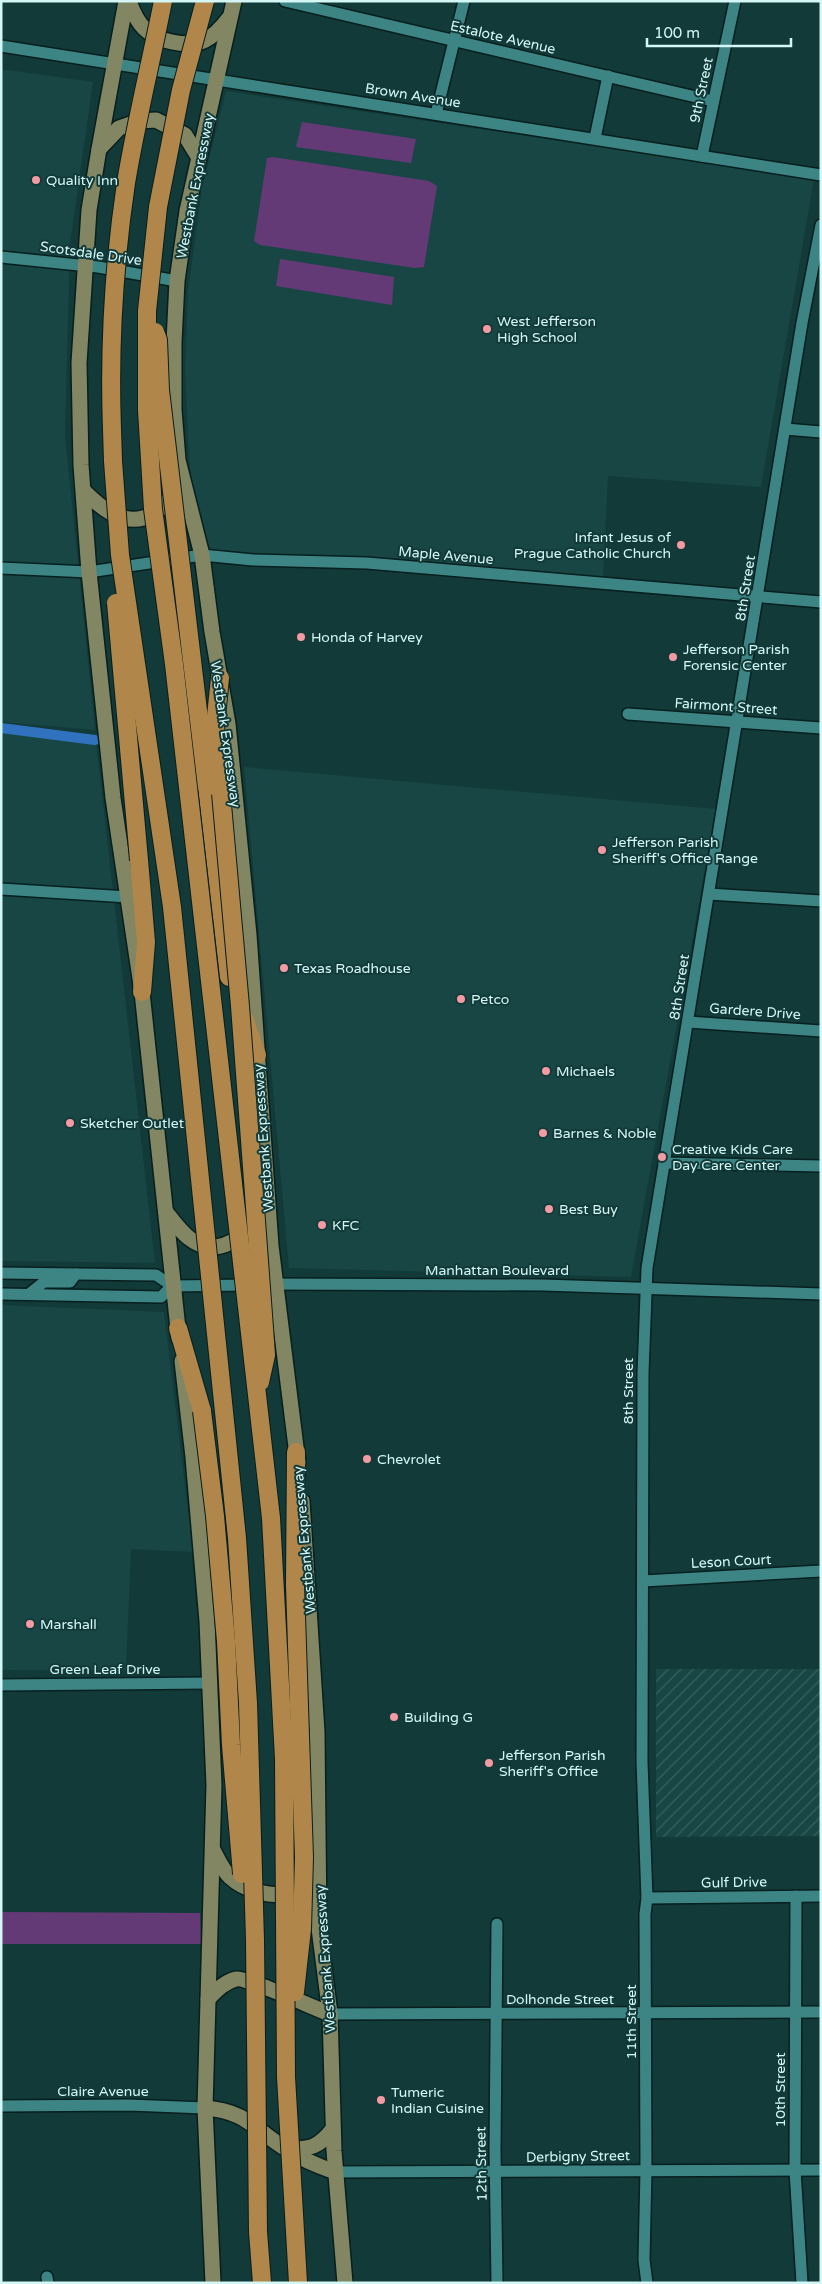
<svg xmlns="http://www.w3.org/2000/svg" width="822" height="2284" font-family="'Varela Round',sans-serif">
  <defs>
    <pattern id="industrial-furrows" width="10" height="10" patternUnits="userSpaceOnUse" patternTransform="scale(1.25)"><rect width="10" height="10" fill="#174645"/><path d="M-1 1l2-2M0 10L10 0M9 11l2-2" fill="none" stroke="#386160"/></pattern>
  </defs>
  <rect width="100%" height="100%" fill="#123a39"/>
  <!-- built -->
  <g fill="#174645">
    <polygon points="1,69 93,82 70,244 65,435 95,730 1,722"/>
    <polygon points="226,91 814,179 761,487 608,476 603,577 197,549 188,441 185,367 188,291 202,188"/>
    <polygon points="13,732 55,735 96,741 155,1263 1,1261 1,733"/>
    <polygon points="244,767 716,809 631,1277 289,1268"/>
    <polygon points="1,1305 164,1312 193,1552 131,1549 126,1671 1,1670"/>
  </g>
  <!-- industrial -->
  <polygon fill="url(#industrial-furrows)" points="656,1669 821,1669 821,1836 656,1837"/>
  <!-- green -->
  <g fill="#643a76">
    <polygon points="302,122 416,139 411,163 296,147"/>
    <polygon points="273,157 429,181 437,186 424,267 415,268 260,245 254,241 267,158"/>
    <polygon points="280,259 394,277 392,305 276,286"/>
    <polygon points="1,1912 200,1913 201,1944 1,1944"/>
  </g>
  <g fill="none" stroke-linecap="round" stroke-linejoin="round">
    <!-- canal -->
    <polyline stroke="#3172be" stroke-width="10" points="1,728 95,740"/>
    <!-- minor casing -->
    <g stroke="#071f1e" stroke-width="14">
      <g id="minor">
        <polyline points="285,1 713,101"/>
        <polyline points="1,46 821,175"/>
        <polyline points="436,114 464,1"/>
        <polyline points="595,138 608,76"/>
        <polyline points="702,156 735,1"/>
        <polyline points="1,257 98,267 177,281"/>
        <polyline points="785,429 821,432"/>
        <polyline points="1,568 89,572 202,555 253,560 367,563 821,602"/>
        <polyline points="628,714 821,728"/>
        <polyline points="1,889 128,897"/>
        <polyline points="709,894 821,901"/>
        <polyline points="688,1022 821,1031"/>
        <polyline points="664,1163 821,1166"/>
        <polyline points="1,1273 156,1275 172,1286 249,1285"/>
        <polyline points="268,1284 543,1285 821,1294"/>
        <polyline points="1,1294 161,1297 172,1286"/>
        <polyline points="29,1294 44,1282 70,1282 76,1274"/>
        <polyline points="643,1581 821,1571"/>
        <polyline points="1,1685 210,1683"/>
        <polyline points="796,1896 795,2170 802,2283"/>
        <polyline points="647,1898 821,1896"/>
        <polyline points="330,2014 821,2012"/>
        <polyline points="1,2106 129,2105 205,2108"/>
        <polyline points="335,2172 821,2170"/>
        <polyline points="47,2277 48,2283"/>
        <polyline points="497,2283 495,2150 497,1924"/>
        <polyline points="647,2283 644,2260 646,2170 645,1914 647,1898 642,1762 643,1373 647,1268 802,323 821,225"/>
      </g>
    </g>
    <!-- major casing -->
    <g stroke="#071f1e" stroke-width="18">
      <g id="major">
        <polyline points="126,1 99,149 89,210 79,363 81,465 89,572 113,798 142,992 179,1338"/>
        <path d="M129,1C137,24 147,37 172,42C200,48 212,40 229,18"/>
        <polyline points="234,1 187,211 177,281 174,342 174,410 178,460 202,555 212,632 228,724 249,935 271,1246 298,1463"/>
        <polyline points="99,149 119,128 139,121 156,120 185,135 199,158"/>
        <path d="M85,492C95,502 109,515 124,518C146,524 166,508 175,490"/>
        <path d="M166,1212C173,1221 180,1231 189,1238C216,1260 244,1237 262,1216"/>
        <polyline points="182,1361 193,1457 207,1621 214,1785 205,2108 213,2283"/>
        <polyline points="302,1501 317,1732 319,1928 330,2014 334,2151 345,2283"/>
        <path d="M213,1850C218,1859 223,1871 230,1877C244,1890 278,1902 294,1888"/>
        <path d="M208,1999C216,1991 224,1982 236,1979C246,1977 314,2008 330,2014"/>
        <path d="M205,2108C246,2111 254,2129 286,2149C301,2159 318,2166 335,2172"/>
        <path d="M288,2149C310,2149 318,2148 333,2129"/>
      </g>
    </g>
    <!-- highway casing -->
    <g stroke="#071f1e" stroke-width="20">
      <g id="highway">
        <polyline points="112,429 113,461"/>
        <polyline points="207,787 229,977"/>
        <polyline points="139,860 146,942 142,992"/>
        <polyline points="244,1018 257,1055"/>
        <polyline points="178,1328 202,1411"/>
        <polyline points="295,1585 296,1452"/>
        <polyline points="258,2232 262,2283"/>
      </g>
    </g>
    <!-- minor -->
    <use href="#minor" stroke="#3c8584" stroke-width="11"/>
    <!-- major -->
    <use href="#major" stroke="#828662" stroke-width="15"/>
    <!-- highway -->
    <use href="#highway" stroke="#b0864b" stroke-width="18"/>
    <!-- highway-bridge casing -->
    <g stroke="#071f1e" stroke-width="20" stroke-linecap="butt">
      <g id="highway-bridge">
        <polyline points="205,1 181,90 158,207 147,311 147,410 153,509 174,664 271,1518 284,1759 286,2077 298,2283"/>
        <polyline points="155,332 158,340 160,390 207,787"/>
        <path d="M112,429C109,347 114,264 126,183C136,122 151,62 163,1"/>
        <polyline points="113,461 120,555 172,907 237,1538 248,1703 255,1940 258,2232"/>
        <polyline points="116,603 139,860"/>
        <polyline points="220,678 215,726 240,1006 266,1355 260,1382"/>
        <polyline points="202,1411 215,1516 226,1641 231,1745 242,1874"/>
        <polyline points="295,1585 304,1857 302,1929 295,1992"/>
      </g>
    </g>
    <!-- highway-bridge -->
    <use href="#highway-bridge" stroke="#b0864b" stroke-width="18"/>
  </g>
  <!-- markers -->
  <g fill="#f49aa2" stroke="#123a39" stroke-width="2">
    <circle cx="36" cy="180" r="5"/>
    <circle cx="487" cy="329" r="5"/>
    <circle cx="681" cy="545" r="5"/>
    <circle cx="301" cy="637" r="5"/>
    <circle cx="673" cy="657" r="5"/>
    <circle cx="602" cy="850" r="5"/>
    <circle cx="284" cy="968" r="5"/>
    <circle cx="461" cy="999" r="5"/>
    <circle cx="546" cy="1071" r="5"/>
    <circle cx="70" cy="1123" r="5"/>
    <circle cx="543" cy="1133" r="5"/>
    <circle cx="662" cy="1157" r="5"/>
    <circle cx="549" cy="1209" r="5"/>
    <circle cx="322" cy="1225" r="5"/>
    <circle cx="367" cy="1459" r="5"/>
    <circle cx="30" cy="1624" r="5"/>
    <circle cx="394" cy="1717" r="5"/>
    <circle cx="489" cy="1763" r="5"/>
    <circle cx="381" cy="2100" r="5"/>
  </g>
  <g text-anchor="middle" stroke-width="4" stroke-linejoin="round" paint-order="stroke">
    <!-- street labels -->
    <g font-size="14" fill="#d4f7f6" stroke="#123a39">
      <text transform="translate(503 37) rotate(13)" y="5">Estalote Avenue</text>
      <text transform="translate(701 90) rotate(-78)" y="5">9th Street</text>
      <text transform="translate(413 95) rotate(9)" y="5">Brown Avenue</text>
      <text transform="translate(195 186) rotate(-79)" y="5">Westbank Expressway</text>
      <text transform="translate(91 253) rotate(8)" y="5">Scotsdale Drive</text>
      <text transform="translate(446 555) rotate(5)" y="5">Maple Avenue</text>
      <text transform="translate(745 588) rotate(-81)" y="5">8th Street</text>
      <text transform="translate(726 706) rotate(4)" y="5">Fairmont Street</text>
      <text transform="translate(226 734) rotate(82)" y="5">Westbank Expressway</text>
      <text transform="translate(679 987) rotate(-81)" y="5">8th Street</text>
      <text transform="translate(755 1011) rotate(4)" y="5">Gardere Drive</text>
      <text transform="translate(263 1138) rotate(-94)" y="5">Westbank Expressway</text>
      <text x="497" y="1275">Manhattan Boulevard</text>
      <text transform="translate(628 1391) rotate(-90)" y="5">8th Street</text>
      <text transform="translate(304 1540) rotate(-95)" y="5">Westbank Expressway</text>
      <text transform="translate(731 1561) rotate(-3)" y="5">Leson Court</text>
      <text x="105" y="1674">Green Leaf Drive</text>
      <text transform="translate(734 1882) rotate(-1)" y="5">Gulf Drive</text>
      <text transform="translate(325 1959) rotate(-94)" y="5">Westbank Expressway</text>
      <text x="560" y="2004">Dolhonde Street</text>
      <text transform="translate(631 2022) rotate(-90)" y="5">11th Street</text>
      <text transform="translate(780 2090) rotate(-90)" y="5">10th Street</text>
      <text x="103" y="2096">Claire Avenue</text>
      <text transform="translate(578 2156) rotate(-1)" y="5">Derbigny Street</text>
      <text transform="translate(481 2164) rotate(-91)" y="5">12th Street</text>
    </g>
    <!-- poi labels -->
    <g font-size="14" fill="#d4f7f6" stroke="#123a39" text-anchor="start">
      <text x="46" y="185">Quality Inn</text>
      <text x="497" y="326">West Jefferson<tspan x="497" dy="16">High School</tspan></text>
      <text x="671" y="542" text-anchor="end">Infant Jesus of<tspan x="671" dy="16">Prague Catholic Church</tspan></text>
      <text x="311" y="642">Honda of Harvey</text>
      <text x="683" y="654">Jefferson Parish<tspan x="683" dy="16">Forensic Center</tspan></text>
      <text x="612" y="847">Jefferson Parish<tspan x="612" dy="16">Sheriff's Office Range</tspan></text>
      <text x="294" y="973">Texas Roadhouse</text>
      <text x="471" y="1004">Petco</text>
      <text x="556" y="1076">Michaels</text>
      <text x="80" y="1128">Sketcher Outlet</text>
      <text x="553" y="1138">Barnes &amp; Noble</text>
      <text x="672" y="1154">Creative Kids Care<tspan x="672" dy="16">Day Care Center</tspan></text>
      <text x="559" y="1214">Best Buy</text>
      <text x="332" y="1230">KFC</text>
      <text x="377" y="1464">Chevrolet</text>
      <text x="40" y="1629">Marshall</text>
      <text x="404" y="1722">Building G</text>
      <text x="499" y="1760">Jefferson Parish<tspan x="499" dy="16">Sheriff's Office</tspan></text>
      <text x="391" y="2097">Tumeric<tspan x="391" dy="16">Indian Cuisine</tspan></text>
    </g>
  </g>
  <!-- border -->
  <rect width="822" height="2284" fill="none" stroke="#d4f7f6" stroke-width="5"/>
  <!-- scale -->
  <path d="M647 38v8h144v-8" fill="none" stroke="#d4f7f6" stroke-width="2.5"/>
  <text x="654" y="38" font-size="15" fill="#d4f7f6" stroke="#123a39" stroke-width="4" paint-order="stroke">100 m</text>
</svg>
